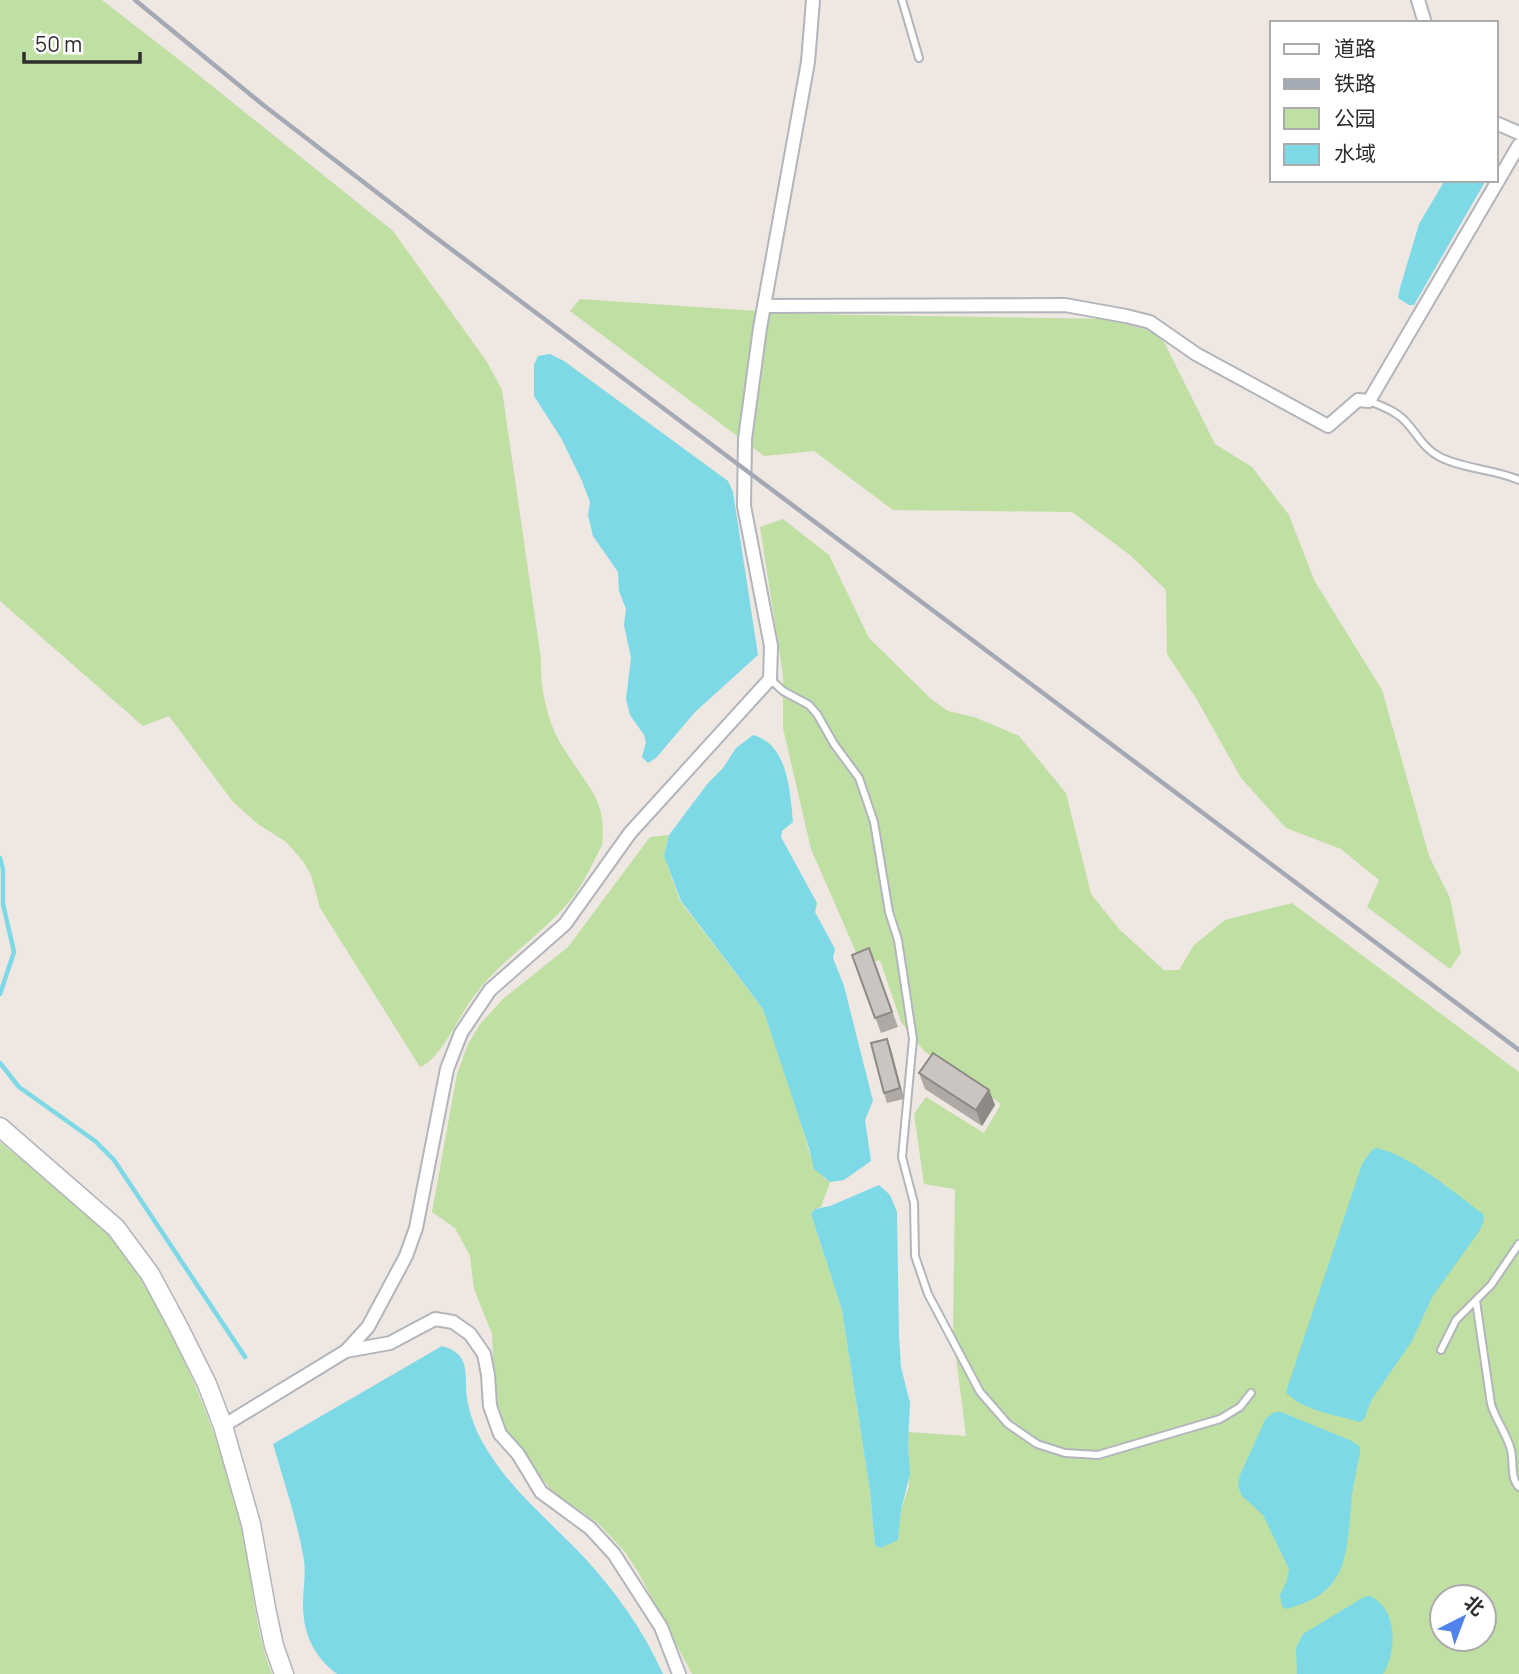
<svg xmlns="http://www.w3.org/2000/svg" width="1519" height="1674" font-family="Manrope,'Noto Sans SC',sans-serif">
  <rect width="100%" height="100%" fill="#eee7e2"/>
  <!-- green -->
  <g fill="#c0dfa3" fill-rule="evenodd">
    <path d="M0,0H102L191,69L393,231L487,362L502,390L541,659C540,690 548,726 566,752C588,788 607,799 602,845C593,862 585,881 573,897C543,935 499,960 471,1000C458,1018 440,1060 420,1067L320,908L311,875L303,861L286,842L258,824L233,802L169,716L143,726L0,601Z"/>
    <polygon points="580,299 802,314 1106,319 1151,331 1164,342 1215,444 1252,467 1289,515 1314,580 1382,690 1429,856 1450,898 1461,953 1450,969 1367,907 1379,880 1341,849 1286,828 1241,778 1196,698 1167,654 1166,590 1130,555 1072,512 893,510 814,451 764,456 570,311"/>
    <path d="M783,519L829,555L869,638L931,699L948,711L974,717L1019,736L1066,793L1091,894L1120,930L1164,970H1179L1194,945L1225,920L1292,903L1519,1072V1674H692L638,1572L625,1552L598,1523L552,1491L509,1436L495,1398L492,1334L474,1289L470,1256L455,1228L432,1212L457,1074L468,1044L481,1023L503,999L568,947L650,837L669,835L664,856L680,901L763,1009L793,1096L810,1154L825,1179L830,1182L821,1207L815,1209L811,1214L842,1310L870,1491L875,1546L881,1548L898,1540L901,1510L909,1486L908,1432L966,1436L953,1334L955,1189L924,1184L914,1114L926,1097L984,1133L1001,1104L924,1051L901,1022L880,960L862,966L811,849L783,728V675L760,527ZM1442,1597H1484V1639H1442Z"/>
    <path d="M0,1142C36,1172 77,1200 109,1235C130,1259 146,1287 161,1315C198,1383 224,1454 242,1528C253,1576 253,1628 272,1674H0Z"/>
  </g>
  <!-- water -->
  <g fill="#7ed9e6">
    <polygon points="1445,180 1486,180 1414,305 1409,305 1398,298 1400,288 1419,224"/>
    <polygon points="550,354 564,361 728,481 733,492 758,655 695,712 656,758 648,763 642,757 646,742 644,735 630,715 626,699 631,658 624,625 626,609 619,591 618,572 593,536 588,515 590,502 582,481 561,438 534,396 534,365 538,356"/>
    <path d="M753,735C788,744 790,791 793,822L782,831L781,837L817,903L815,912L835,949L833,958L844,986L873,1101L865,1120L871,1161L844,1180L830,1182L814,1169L809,1148L763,1009L681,901L664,856L669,835L708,783L723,768L736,748Z"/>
    <path d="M1376,1148C1409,1154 1456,1194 1483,1214L1484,1220L1480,1230L1432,1297L1412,1341L1372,1399L1364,1419L1360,1422C1337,1415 1302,1411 1286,1392L1362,1164L1372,1150Z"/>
    <polygon points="879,1185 890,1195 897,1212 899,1336 901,1367 910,1403 908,1445 910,1474 901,1510 898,1540 881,1548 875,1546 870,1491 842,1310 811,1214 815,1209 830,1206"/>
    <path d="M442,1346C472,1354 464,1375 467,1398C468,1406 471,1416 474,1424C479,1439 494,1461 504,1474C527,1503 556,1528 582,1555C615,1591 643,1629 663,1674H337C313,1656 303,1633 303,1603C303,1589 306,1574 304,1560C297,1520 284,1482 273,1444Z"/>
    <path d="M1275,1412H1281L1352,1441L1360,1447V1453C1357,1467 1354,1481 1352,1495C1346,1550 1352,1593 1286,1609L1282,1606L1280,1595L1287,1580L1289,1569L1263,1515L1242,1496L1238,1486L1240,1475L1266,1418Z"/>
    <path d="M1370,1596C1398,1609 1397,1651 1383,1674H1297L1296,1648L1303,1634L1364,1597Z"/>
  </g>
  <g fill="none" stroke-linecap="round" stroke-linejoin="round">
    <!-- stream -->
    <g stroke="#7ed9e6" stroke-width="4.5">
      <polyline points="0,858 3,869 3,904 14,952 0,994"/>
      <polyline points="0,1063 19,1087 95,1141 114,1160 245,1357"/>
    </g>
    <!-- lane casing -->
    <g stroke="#b2b5bc" stroke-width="10">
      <g id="lane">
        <polyline points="902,0 919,58"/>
        <path d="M1369,401C1382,406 1396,411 1406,422C1418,435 1424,449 1440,457C1463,469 1494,469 1519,480"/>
        <polyline points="770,679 783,691 809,705 817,714 834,744 859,778 874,822 889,912 898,940 913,1039 902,1157 914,1203 915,1256 928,1294 980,1392 1008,1424 1037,1444 1065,1453 1098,1455 1220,1419 1240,1407 1251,1393"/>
        <path d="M1476,1301L1491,1404C1496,1421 1507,1434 1511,1450C1514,1463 1510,1478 1519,1487"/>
        <polyline points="1441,1350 1456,1320 1491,1285 1519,1244"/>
      </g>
    </g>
    <!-- street casing -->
    <g stroke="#b2b5bc" stroke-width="16">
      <g id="street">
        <polyline points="1418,0 1425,23"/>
        <polyline points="1496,123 1519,133"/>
        <polyline points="764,306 1065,305 1126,316 1150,322 1196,354 1328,426 1358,400 1369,401 1519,145"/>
        <polyline points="346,1351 390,1343 435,1319 453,1322 470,1334 484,1354 488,1375 490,1406 500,1434 518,1454 541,1492 590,1528 614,1554 661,1627 679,1674"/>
        <polyline points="223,1426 346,1351 368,1327 406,1256 416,1228 447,1069 461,1033 490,990 565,924 630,833 770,679 771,646 744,506 745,439 760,328 808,62 813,0"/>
      </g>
    </g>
    <!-- secondary casing -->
    <g stroke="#b2b5bc" stroke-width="21">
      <polyline id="secondary" points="0,1127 116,1228 150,1274 178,1326 207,1384 223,1426 251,1524 266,1608 274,1646 284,1674"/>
    </g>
    <!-- lane -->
    <use href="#lane" stroke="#fff" stroke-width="6"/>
    <!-- street -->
    <use href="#street" stroke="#fff" stroke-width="12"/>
    <!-- secondary -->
    <use href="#secondary" stroke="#fff" stroke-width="18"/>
    <!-- rail -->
    <polyline stroke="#a4a9b6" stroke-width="4.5" points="135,0 262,104 427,231 1519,1050"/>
  </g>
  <!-- wall -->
  <g fill="#aea9a5">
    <polygon points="869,948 898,1027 881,1033 852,955"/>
    <polygon points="887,1039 904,1099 887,1103 884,1093"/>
    <polygon points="919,1073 989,1090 995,1105 982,1126 925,1089"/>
  </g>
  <!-- shaded-wall -->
  <g fill="#8d8a86">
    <polygon points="887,1039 891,1049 904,1099 900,1088"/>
    <polygon points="989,1090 995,1105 982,1126 976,1110"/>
  </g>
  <!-- building -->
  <g fill="#cac5c0" stroke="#8d8a86" stroke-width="2">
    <polygon points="869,948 892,1012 875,1018 852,955"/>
    <polygon points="887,1039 900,1088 884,1093 871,1043"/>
    <polygon points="933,1053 989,1090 976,1110 919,1073"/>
  </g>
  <!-- legend -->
  <rect x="1270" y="21" width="228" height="161" fill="#ffffff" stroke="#ababab" stroke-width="2"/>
  <rect x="1284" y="44" width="35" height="10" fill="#ffffff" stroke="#ababab" stroke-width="2"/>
  <text x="1334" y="56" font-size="21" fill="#2e2e2e">道路</text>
  <rect x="1284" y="79" width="35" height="10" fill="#a4a9b6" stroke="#ababab" stroke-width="2"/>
  <text x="1334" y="91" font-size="21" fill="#2e2e2e">铁路</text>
  <rect x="1284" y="108" width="35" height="21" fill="#c0dfa3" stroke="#ababab" stroke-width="2"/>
  <text x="1334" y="126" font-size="21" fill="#2e2e2e">公园</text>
  <rect x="1284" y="144" width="35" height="21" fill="#7ed9e6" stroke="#ababab" stroke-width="2"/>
  <text x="1334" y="161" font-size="21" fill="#2e2e2e">水域</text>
  <!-- north arrow -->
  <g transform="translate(1463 1618) rotate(42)"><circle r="33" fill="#ffffff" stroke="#ababab" stroke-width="2"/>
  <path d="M0-5L12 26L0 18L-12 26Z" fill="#5084ec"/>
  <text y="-10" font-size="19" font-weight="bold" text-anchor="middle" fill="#2e2e2e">北</text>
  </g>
  <!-- scale -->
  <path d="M24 52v10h116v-10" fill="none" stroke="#2e2e2e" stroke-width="3.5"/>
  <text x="35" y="52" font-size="21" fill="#2e2e2e" stroke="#ffffff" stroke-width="5" paint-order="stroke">50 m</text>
</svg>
